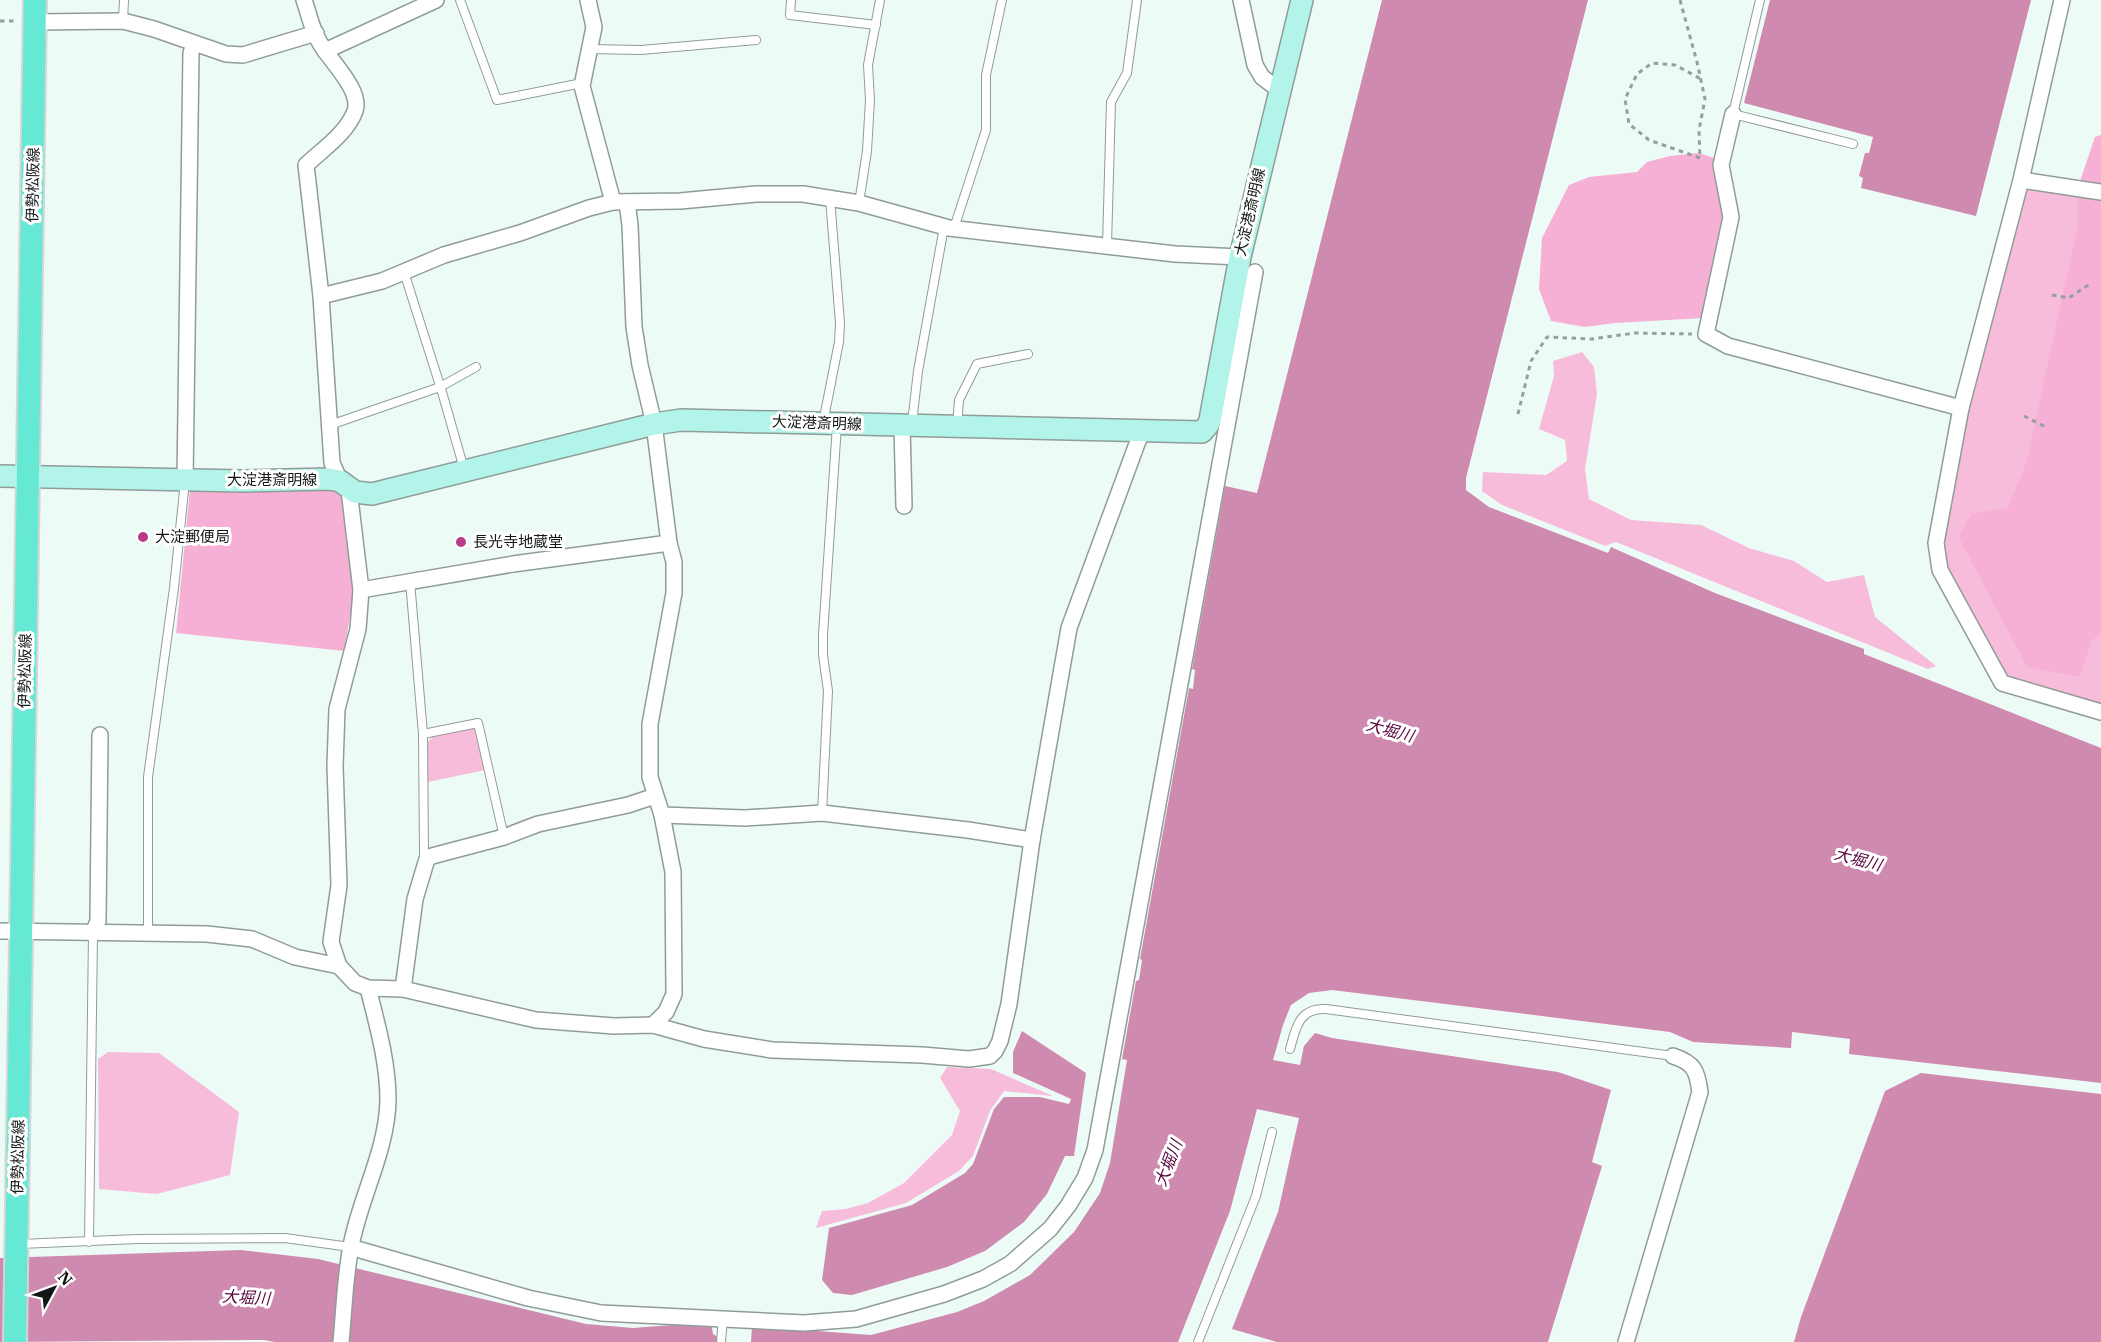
<svg xmlns="http://www.w3.org/2000/svg" width="2101" height="1342" font-family="'IBM Plex Serif','Noto Sans JP',serif">
  <rect width="100%" height="100%" fill="#edfbf7"/>
  <!-- green -->
  <g fill="#f8bcdb">
    <polygon points="2021,180 2101,191 2101,713 2002,683 1940,570 1936,543"/>
    <polygon points="1582,352 1594,367 1597,394 1585,469 1589,499 1631,520 1701,525 1749,548 1794,561 1827,582 1864,575 1875,617 1936,666 1928,669 1616,542 1605,546 1502,505 1482,491 1483,472 1546,475 1567,461 1565,440 1539,429 1554,376 1553,361"/>
    <polygon points="475,727 485,770 428,782 428,742 434,735"/>
    <polygon points="108,1052 159,1053 239,1112 230,1175 157,1194 99,1189 98,1059"/>
    <polygon points="947,1067 991,1069 1053,1096 1004,1091 990,1111 973,1156 959,1171 906,1203 816,1228 822,1211 846,1209 868,1203 904,1183 952,1135 960,1111 940,1078"/>
  </g>
  <!-- forest -->
  <g fill="#f7b0d5">
    <polygon points="2101,135 2101,634 2091,641 2080,677 2027,667 1958,536 1971,514 2008,508 2027,460 2077,229 2079,184 2095,137"/>
    <polygon points="1699,153 1717,159 1728,213 1704,318 1615,323 1585,327 1551,321 1539,289 1542,238 1569,185 1589,177 1637,172 1647,162 1670,156"/>
    <polygon points="190,489 333,489 345,500 355,588 344,651 176,633"/>
  </g>
  <!-- water -->
  <g fill="#cf8baf">
    <polygon points="1382,0 1588,0 1466,478 1466,490 1489,507 1608,553 1611,547 1715,593 1864,649 1864,654 2101,748 2101,1083 1849,1054 1850,1039 1792,1032 1791,1048 1693,1042 1670,1032 1332,990 1309,993 1291,1005 1283,1025 1273,1060 1300,1065 1304,1046 1315,1033 1332,1038 1558,1072 1611,1090 1592,1162 1602,1166 1548,1342 1277,1342 1232,1329 1278,1212 1299,1118 1257,1109 1230,1211 1178,1342 751,1342 752,1326 871,1335 957,1312 984,1301 1030,1275 1074,1232 1100,1193 1110,1163 1127,1060 1122,1059 1136,981 1139,980 1142,960 1140,959 1189,688 1193,689 1195,670 1192,669 1225,486 1257,493"/>
    <polygon points="1770,0 2031,0 1976,216 1861,188 1863,178 1859,176 1865,153 1869,153 1873,137 1744,103"/>
    <polygon points="1022,1031 1086,1073 1074,1156 1065,1156 1047,1194 1024,1222 985,1251 947,1267 852,1295 833,1293 822,1280 829,1228 912,1205 965,1173 973,1164 994,1109 1004,1097 1040,1097 1069,1104 1071,1099 1013,1073 1013,1052"/>
    <polygon points="1921,1073 2101,1094 2101,1342 1794,1342 1801,1317 1885,1091"/>
    <polygon points="241,1250 318,1259 586,1324 633,1328 711,1322 713,1334 718,1337 717,1342 275,1342 264,1340 0,1342 0,1258"/>
  </g>
  <g fill="none" stroke-linecap="round" stroke-linejoin="round">
    <!-- service casing -->
    <g stroke="#909c98" stroke-width="10">
      <g id="service">
        <polyline points="460,0 497,100 582,83"/>
        <polyline points="791,0 790,15 876,25"/>
        <polyline points="1760,0 1733,114 1853,144"/>
        <polyline points="123,21 124,0"/>
        <polyline points="589,49 641,50 756,40"/>
        <polyline points="859,203 867,151 870,100 868,65 880,0"/>
        <polyline points="954,228 986,130 986,75 1002,0"/>
        <polyline points="1107,245 1111,102 1127,73 1137,0"/>
        <polyline points="404,272 442,392 464,469"/>
        <polyline points="823,423 839,342 840,323 830,198"/>
        <polyline points="912,423 918,371 944,227"/>
        <polyline points="330,425 440,387 476,367"/>
        <polyline points="957,426 959,400 977,364 1028,354"/>
        <polyline points="410,581 423,734 424,854 427,859"/>
        <polyline points="423,734 478,723 504,837"/>
        <polyline points="822,813 828,691 823,655 823,635 837,425"/>
        <polyline points="148,934 148,777 174,588 185,481"/>
        <path d="M1290,1049C1296,1027 1299,1008 1326,1009L1673,1056"/>
        <polyline points="89,1242 93,933"/>
        <polyline points="20,1244 137,1239 285,1238 350,1247"/>
        <polyline points="721,1342 723,1318"/>
        <polyline points="1198,1342 1256,1196 1272,1132"/>
      </g>
    </g>
    <!-- minor casing -->
    <g stroke="#909c98" stroke-width="18">
      <g id="minor">
        <path d="M304,0C309,14 312,31 320,43C330,61 362,90 355,111C347,133 323,149 306,165L321,296L332,463L340,481"/>
        <polyline points="588,0 594,27 582,86 613,202"/>
        <polyline points="1241,0 1255,65 1262,77 1279,90"/>
        <polyline points="2062,0 2021,180 1961,408 1936,543 1940,570 2002,683 2101,712"/>
        <polyline points="35,22 123,21 154,29 226,54 243,55 316,33"/>
        <polyline points="325,51 436,0"/>
        <polyline points="1733,114 1721,165 1731,217 1706,334 1728,346 1961,408"/>
        <polyline points="2021,180 2101,192"/>
        <polyline points="627,202 630,225 634,327 640,365 654,424 669,543 674,562 674,593 650,724 650,777 662,815 673,872 674,994 666,1012 653,1025"/>
        <polyline points="321,296 382,281 444,255 520,233 589,208 613,202 680,201 756,194 803,194 859,203 949,228 1175,254 1240,257"/>
        <polyline points="902,426 904,506"/>
        <polyline points="185,480 191,53 194,44"/>
        <polyline points="349,490 361,590 358,629 337,709 335,766 339,885 331,942 339,966 355,983 368,988 403,989 536,1020 614,1026 653,1025 704,1039 772,1050 922,1055 969,1059 990,1056 995,1051 1000,1041 1009,1004 1032,840 1069,628 1138,441 1144,429"/>
        <polyline points="361,590 513,564 669,543"/>
        <polyline points="662,815 745,818 822,813 968,830 1032,840"/>
        <polyline points="0,931 207,934 252,939 295,957 339,966"/>
        <polyline points="93,933 98,921 100,735"/>
        <polyline points="403,989 415,899 427,859 432,856 504,837 538,824 628,805 655,796"/>
        <polyline points="350,1247 528,1298 601,1313 804,1323 856,1319 944,1294 983,1279 1010,1264 1050,1229 1068,1206 1085,1178 1095,1150 1255,272"/>
        <path d="M341,1342C344,1311 345,1277 351,1246C360,1197 387,1151 388,1100C388,1062 377,1024 368,988"/>
        <path d="M1626,1342L1700,1092C1697,1070 1694,1063 1673,1056"/>
      </g>
    </g>
    <!-- secondary casing -->
    <g stroke="#909c98" stroke-width="24">
      <polyline id="secondary" points="0,476 242,481 328,479 340,481 355,492 372,494 654,424 681,420 1202,432 1208,425 1210,420 1240,257 1302,0"/>
    </g>
    <!-- primary casing -->
    <g stroke="#d4d5d5" stroke-width="26">
      <polyline id="primary" points="15,1342 35,0"/>
    </g>
    <!-- path -->
    <g stroke="#959f9c" stroke-width="3" stroke-dasharray="4.5 4.5" stroke-linecap="butt">
      <polyline points="1680,0 1697,62 1705,99 1699,130 1700,158"/>
      <polyline points="0,21 15,21"/>
      <polyline points="1700,158 1649,140 1629,124 1625,99 1637,74 1652,63 1675,65 1701,79"/>
      <polyline points="2052,295 2069,298 2090,284"/>
      <polyline points="1518,414 1531,361 1547,337 1592,339 1635,333 1692,334"/>
      <polyline points="2024,416 2046,427"/>
    </g>
    <!-- service -->
    <use href="#service" stroke="#fff" stroke-width="8"/>
    <!-- minor -->
    <use href="#minor" stroke="#fff" stroke-width="15"/>
    <!-- secondary -->
    <use href="#secondary" stroke="#b2f4e9" stroke-width="21"/>
    <!-- primary -->
    <use href="#primary" stroke="#66e9d4" stroke-width="22"/>
  </g>
  <!-- markers -->
  <g fill="#b93b88" stroke="#fff" stroke-width="2">
    <circle cx="143" cy="537" r="6"/>
    <circle cx="461" cy="542" r="6"/>
  </g>
  <g text-anchor="middle" stroke-width="6" stroke-linejoin="round" paint-order="stroke">
    <!-- street labels -->
    <g font-size="15" fill="#121715" stroke="#fff">
      <text transform="translate(33 185) rotate(-89)" y="5">伊勢松阪線</text>
      <text transform="translate(1250 212) rotate(-77)" y="5">大淀港斎明線</text>
      <text transform="translate(817 423) rotate(2)" y="5">大淀港斎明線</text>
      <text x="272" y="485">大淀港斎明線</text>
      <text transform="translate(25 671) rotate(-89)" y="5">伊勢松阪線</text>
      <text transform="translate(18 1157) rotate(-89)" y="5">伊勢松阪線</text>
    </g>
    <!-- poi labels -->
    <g font-size="15" fill="#121715" stroke="#fff" text-anchor="start">
      <text x="155" y="542">大淀郵便局</text>
      <text x="473" y="547">長光寺地蔵堂</text>
    </g>
    <!-- water labels -->
    <g font-size="16" font-style="italic" fill="#57043c" stroke="#fff">
      <text transform="translate(1390 730) rotate(15)" y="6">大堀川</text>
      <text transform="translate(1858 859) rotate(15)" y="6">大堀川</text>
      <text transform="translate(1168 1163) rotate(-69)" y="6">大堀川</text>
      <text transform="translate(246 1297) rotate(3)" y="6">大堀川</text>
    </g>
  </g>
  <!-- north arrow -->
  <g transform="translate(54 1288) rotate(49)" stroke="#ffffff" stroke-width="4.5" paint-order="stroke">
  <path d="M0-4.5L10 22L0 15L-10 22Z" fill="#121715"/>
  <text y="-9" font-size="16" font-weight="bold" text-anchor="middle" fill="#121715">N</text>
  </g>
</svg>
